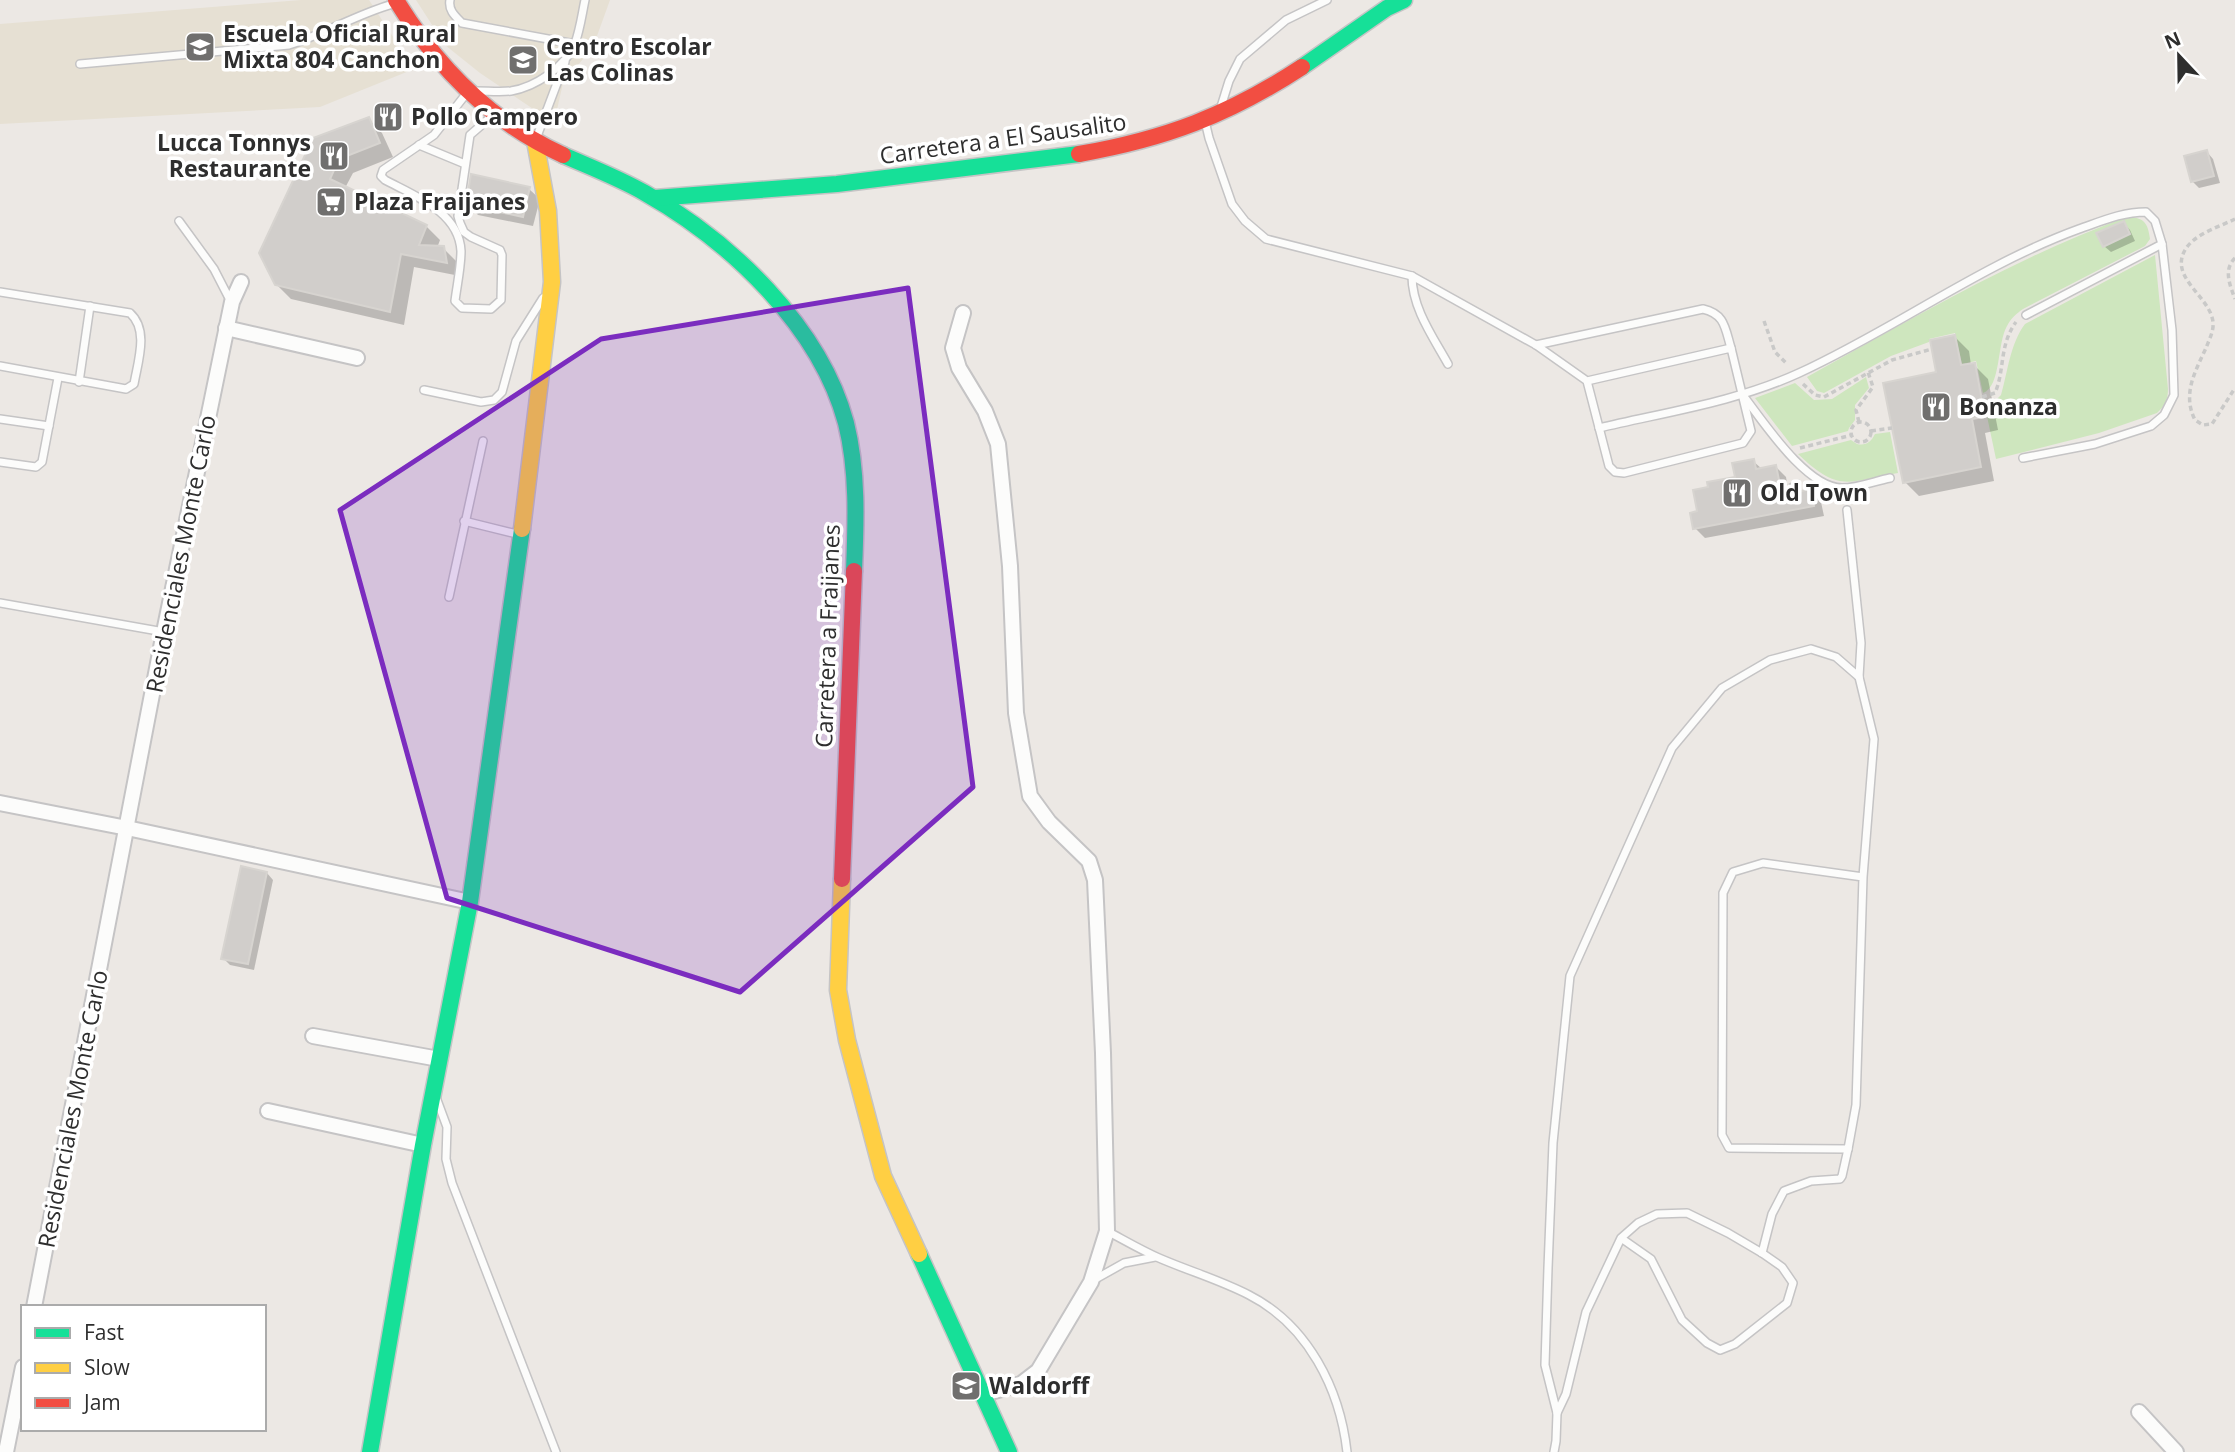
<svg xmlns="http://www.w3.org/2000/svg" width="2235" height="1452" font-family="'Open Sans',sans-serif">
  <rect width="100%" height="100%" fill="#ece8e4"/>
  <!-- education -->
  <g fill="#e6e0d3">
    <polygon points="301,0 369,0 414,69 320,107 0,124 0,24"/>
    <polygon points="416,0 610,0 593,47 563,83 554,123 480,73 445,45"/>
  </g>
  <!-- green -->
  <g fill="#cee6be">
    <path d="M2127,217C2144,217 2148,223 2150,239L2145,246L2023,309C2016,314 2011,318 2007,326C1997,343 2001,387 1983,393L1976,361L1962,364L1955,333L1929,339V342L1891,356L1824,393L1817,391L1807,377C1912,319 2014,258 2127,217Z"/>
    <path d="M2155,255L2168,389C2168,399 2165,406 2157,413L2099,433L1996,459L1984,402L1997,399L2001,395C2008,371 2010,344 2025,324Z"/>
    <polygon points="1866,377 1869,388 1855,405 1855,420 1849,428 1848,431 1792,446 1755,398 1795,383 1814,400 1832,399"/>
    <path d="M1890,432L1898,473C1847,482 1839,493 1798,454L1851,440L1857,444C1866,446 1871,442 1875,434Z"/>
  </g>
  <!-- shadow -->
  <g fill="#0003">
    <polygon points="368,119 382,133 393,157 353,173 345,188 426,226 440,240 437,248 443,248 457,262 460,276 414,267 404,325 291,299 276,284 261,253"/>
    <polygon points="2207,152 2213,159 2220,183 2199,188 2192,181"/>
    <polygon points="529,189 540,199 533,226 478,215 468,204"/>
    <polygon points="2123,223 2130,230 2135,241 2111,252 2104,246"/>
    <polygon points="1955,337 1969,351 1971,365 1974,365 1988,379 1998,430 1985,433 1994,481 1919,496 1905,482 1938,374"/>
    <polygon points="1753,461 1762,469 1776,467 1786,477 1789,495 1811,491 1821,502 1824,516 1705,538 1695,528"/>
    <polygon points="267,873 273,880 254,970 230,965 223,958"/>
  </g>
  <!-- building -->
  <g fill="#d1cecb" stroke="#d7d4d0" stroke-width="2">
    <polygon points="369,117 380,143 339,159 330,179 427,225 419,245 444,246 447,263 401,254 390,312 275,285 259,253 313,138"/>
    <polygon points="2207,150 2214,176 2191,182 2184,156"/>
    <polygon points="471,174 530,187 523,217 466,205"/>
    <polygon points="2124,221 2130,234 2103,247 2096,233"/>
    <polygon points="1955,335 1961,365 1975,363 1985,417 1972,419 1981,467 1903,483 1883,383 1936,372 1930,340"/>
    <polygon points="1754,459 1756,469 1776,465 1782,495 1811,489 1814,506 1693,529 1690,513 1697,511 1693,490 1708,487 1707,482 1735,477 1732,463"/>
    <polygon points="241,866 267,872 248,964 221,959"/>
  </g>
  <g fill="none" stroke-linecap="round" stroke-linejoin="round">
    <!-- lane casing -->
    <g stroke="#c5c4c5" stroke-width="10">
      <g id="lane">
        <path d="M450,0C448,10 455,16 462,23L575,44"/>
        <path d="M80,64L289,45C325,34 357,14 393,4"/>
        <path d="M477,91C488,91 500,92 511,91C535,87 566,67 575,43C580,30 582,14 585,0"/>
        <path d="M466,94L434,135L383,170L381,176L385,180C415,196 459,212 461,251C461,267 457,285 455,301L462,308L491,309L501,300L502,255L500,250L471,237L464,232L460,223L458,216L470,135L492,116"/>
        <polyline points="1220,110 1229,81 1240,59 1286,20 1327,0"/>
        <polyline points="1205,121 1209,138 1232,204 1245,221 1266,239 1412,276 1536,345 1587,381 1609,466 1615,472 1624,473 1743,443 1751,431 1731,348 1587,381"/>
        <polyline points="536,139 565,62"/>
        <polyline points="419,145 465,164"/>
        <polyline points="179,221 214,269 231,302"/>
        <path d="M1412,276C1412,308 1433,337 1448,364"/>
        <path d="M0,292L130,313C149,330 138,361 134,384L126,389L0,366"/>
        <polyline points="2026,315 2162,244"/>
        <path d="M1536,345L1703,309C1725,314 1725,328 1731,348"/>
        <polyline points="79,382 90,306"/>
        <polyline points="424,390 481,402 494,400 502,392 516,341 543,298"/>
        <path d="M1745,398C1765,424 1807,488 1842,488C1858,488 1875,481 1890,478"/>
        <polyline points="0,419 49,426"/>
        <path d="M1599,428C1666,412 1736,402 1799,373C1895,329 1980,265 2079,229C2102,221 2122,212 2146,212L2155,221L2162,244L2172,330L2174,395L2164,415L2151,426L2095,444L2023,458"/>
        <polyline points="0,462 36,467 42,462 58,378"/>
        <polyline points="1847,510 1861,643 1859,677 1874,739 1863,877 1856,1105 1848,1149 1729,1148 1722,1135 1723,893 1733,872 1763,863 1863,877"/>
        <polyline points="464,521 517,534"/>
        <polyline points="449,597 483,441"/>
        <polyline points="0,603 164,632"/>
        <polyline points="437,1100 447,1127 446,1159 452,1183 556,1452"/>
        <path d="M1107,1231C1124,1240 1141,1250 1159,1258C1189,1271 1220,1280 1249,1295C1308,1325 1340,1389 1347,1452"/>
        <polyline points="1762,1253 1772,1214 1784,1191 1811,1181 1840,1179 1842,1176 1848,1149"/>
        <polyline points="1092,1281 1124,1263 1155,1257"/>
        <polyline points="1557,1413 1566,1394 1586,1312 1621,1238 1638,1223 1657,1214 1687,1213 1728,1233 1762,1253 1782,1267 1793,1283 1787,1303 1735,1344 1720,1350 1707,1343 1682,1320 1651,1259 1621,1238"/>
        <polyline points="1554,1452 1556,1441 1557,1413 1545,1365 1548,1268 1553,1143 1570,976 1672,748 1722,688 1770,660 1811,649 1836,657 1859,677"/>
      </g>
    </g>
    <!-- street casing -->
    <g stroke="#c5c4c5" stroke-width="18">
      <g id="street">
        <polyline points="963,313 953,348 959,368 985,411 998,444 1010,566 1016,713 1030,796 1049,822 1089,861 1095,880 1103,1053 1107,1231 1091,1282 1038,1371 1021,1384 983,1394"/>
        <polyline points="226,328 357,358"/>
        <polyline points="0,803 127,828 470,902"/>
        <polyline points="313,1036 439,1059"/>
        <polyline points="268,1111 423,1145"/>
        <polyline points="34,1307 164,632 232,302 241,282"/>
        <polyline points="2139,1412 2176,1452"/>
        <polyline points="6,1452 23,1367"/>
      </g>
    </g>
    <!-- fast casing -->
    <g stroke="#c5c4c5" stroke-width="19">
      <g id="fast">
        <polyline points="1302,67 1387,8 1404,0"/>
        <path d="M563,155C590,167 619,178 645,193C730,241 820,326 846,423C858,471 856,522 854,571"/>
        <polyline points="655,198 837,184 1079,154"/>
        <polyline points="919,1254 1009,1452"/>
        <polyline points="370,1452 423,1145 470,902 522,529"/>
      </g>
    </g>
    <!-- slow casing -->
    <g stroke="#c5c4c5" stroke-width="19">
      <g id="slow">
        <polyline points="522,529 552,282 548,211 535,141"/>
        <polyline points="842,879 838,990 847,1040 883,1176 919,1254"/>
      </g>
    </g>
    <!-- jam casing -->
    <g stroke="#c5c4c5" stroke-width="19">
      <g id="jam">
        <path d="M396,0C437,67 491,122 563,155"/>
        <path d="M1079,154C1165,139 1229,115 1302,67"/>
        <polyline points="842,879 854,571"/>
      </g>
    </g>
    <!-- path -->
    <g stroke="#c9c9c8" stroke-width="3.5" stroke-dasharray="5 3.5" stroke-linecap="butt">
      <path d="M2235,219C2219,227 2194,234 2185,250C2169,278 2210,296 2213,322C2214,331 2209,340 2206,348C2195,372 2182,394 2195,420L2203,425L2212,424L2235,388"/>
      <path d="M2235,258C2223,270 2230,285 2235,299"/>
      <polyline points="1764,321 1775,352 1787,364"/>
      <polyline points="1803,384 1815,395 1824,397 1892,360 1932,349"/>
      <path d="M1982,397L1995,393C2005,370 1999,345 2016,322"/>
      <polyline points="1859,422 1856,410 1873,387 1868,372"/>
      <circle cx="1861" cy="432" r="10"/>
      <polyline points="1871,431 1892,428"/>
      <polyline points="1800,448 1852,435"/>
      <polyline points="1781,488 1800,481"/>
    </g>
    <!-- lane -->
    <use href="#lane" stroke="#fcfcfb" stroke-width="7"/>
    <!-- street -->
    <use href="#street" stroke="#fcfcfb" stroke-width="14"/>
    <!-- fast -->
    <use href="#fast" stroke="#16e098" stroke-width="16"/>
    <!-- slow -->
    <use href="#slow" stroke="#ffcf43" stroke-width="16"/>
    <!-- jam -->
    <use href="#jam" stroke="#f24e42" stroke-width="16"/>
  </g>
  <!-- marked area -->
  <path fill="#7b2cbf" fill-opacity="0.2" stroke="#7b2cbf" stroke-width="5" stroke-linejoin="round" d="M908,288L973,787L740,992L447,898L340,510L601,339Z"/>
  <!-- icons -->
  <defs>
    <g id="school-square" transform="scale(1.575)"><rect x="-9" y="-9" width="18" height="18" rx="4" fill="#706f6e" stroke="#fff"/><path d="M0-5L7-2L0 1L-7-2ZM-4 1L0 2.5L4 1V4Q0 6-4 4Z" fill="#fff"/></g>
    <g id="restaurant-square" transform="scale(1.575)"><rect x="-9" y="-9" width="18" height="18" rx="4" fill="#706f6e" stroke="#fff"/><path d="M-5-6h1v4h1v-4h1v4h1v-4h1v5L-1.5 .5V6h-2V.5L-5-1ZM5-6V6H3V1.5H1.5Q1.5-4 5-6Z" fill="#fff"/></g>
    <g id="supermarket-square" transform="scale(1.575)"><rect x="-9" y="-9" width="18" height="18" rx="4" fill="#706f6e" stroke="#fff"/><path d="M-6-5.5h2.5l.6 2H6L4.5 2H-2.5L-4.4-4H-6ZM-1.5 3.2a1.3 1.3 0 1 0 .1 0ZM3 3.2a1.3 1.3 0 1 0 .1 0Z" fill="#fff"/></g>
  </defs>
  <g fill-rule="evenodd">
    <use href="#school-square" x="200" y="47"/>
    <use href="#school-square" x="523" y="60"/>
    <use href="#restaurant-square" x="388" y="117"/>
    <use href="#restaurant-square" x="334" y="156"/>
    <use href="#supermarket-square" x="331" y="202"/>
    <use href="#restaurant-square" x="1936" y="407"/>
    <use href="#restaurant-square" x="1737" y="493"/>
    <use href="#school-square" x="966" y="1386"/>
  </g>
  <g text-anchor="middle" stroke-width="7" stroke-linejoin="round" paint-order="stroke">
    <!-- poi labels -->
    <g font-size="23" font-weight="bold" fill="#2e2e2e" stroke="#fff" text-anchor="start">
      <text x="223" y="42">Escuela Oficial Rural<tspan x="223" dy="26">Mixta 804 Canchon</tspan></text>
      <text x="546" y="55">Centro Escolar<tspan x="546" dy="26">Las Colinas</tspan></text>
      <text x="411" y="125">Pollo Campero</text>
      <text x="311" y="151" text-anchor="end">Lucca Tonnys<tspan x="311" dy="26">Restaurante</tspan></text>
      <text x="354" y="210">Plaza Fraijanes</text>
      <text x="1959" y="415">Bonanza</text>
      <text x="1760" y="501">Old Town</text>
      <text x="989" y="1394">Waldorff</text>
    </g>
    <!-- street labels -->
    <g font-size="23" fill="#2e2e2e" stroke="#fff">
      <text transform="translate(1003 139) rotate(-8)" y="8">Carretera a El Sausalito</text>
      <text transform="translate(181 554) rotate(-79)" y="8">Residenciales Monte Carlo</text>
      <text transform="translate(828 636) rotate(-88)" y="8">Carretera a Fraijanes</text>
      <text transform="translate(73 1109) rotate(-79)" y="8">Residenciales Monte Carlo</text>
    </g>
  </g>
  <!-- legend -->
  <rect x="21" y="1305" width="245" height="126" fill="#ffffff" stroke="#ababab" stroke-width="2"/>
  <rect x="35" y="1328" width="35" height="10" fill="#16e098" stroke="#ababab" stroke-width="2"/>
  <text x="84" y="1340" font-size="21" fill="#2e2e2e">Fast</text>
  <rect x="35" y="1363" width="35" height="10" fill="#ffcf43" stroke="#ababab" stroke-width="2"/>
  <text x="84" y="1375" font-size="21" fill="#2e2e2e">Slow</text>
  <rect x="35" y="1398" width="35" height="10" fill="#f24e42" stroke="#ababab" stroke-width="2"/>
  <text x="84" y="1410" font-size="21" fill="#2e2e2e">Jam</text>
  <!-- north arrow -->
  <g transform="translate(2179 56) rotate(338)" stroke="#ffffff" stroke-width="5" paint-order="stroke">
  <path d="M0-5L12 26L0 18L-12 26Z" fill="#2e2e2e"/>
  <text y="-10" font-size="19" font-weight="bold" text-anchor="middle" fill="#2e2e2e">N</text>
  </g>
</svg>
